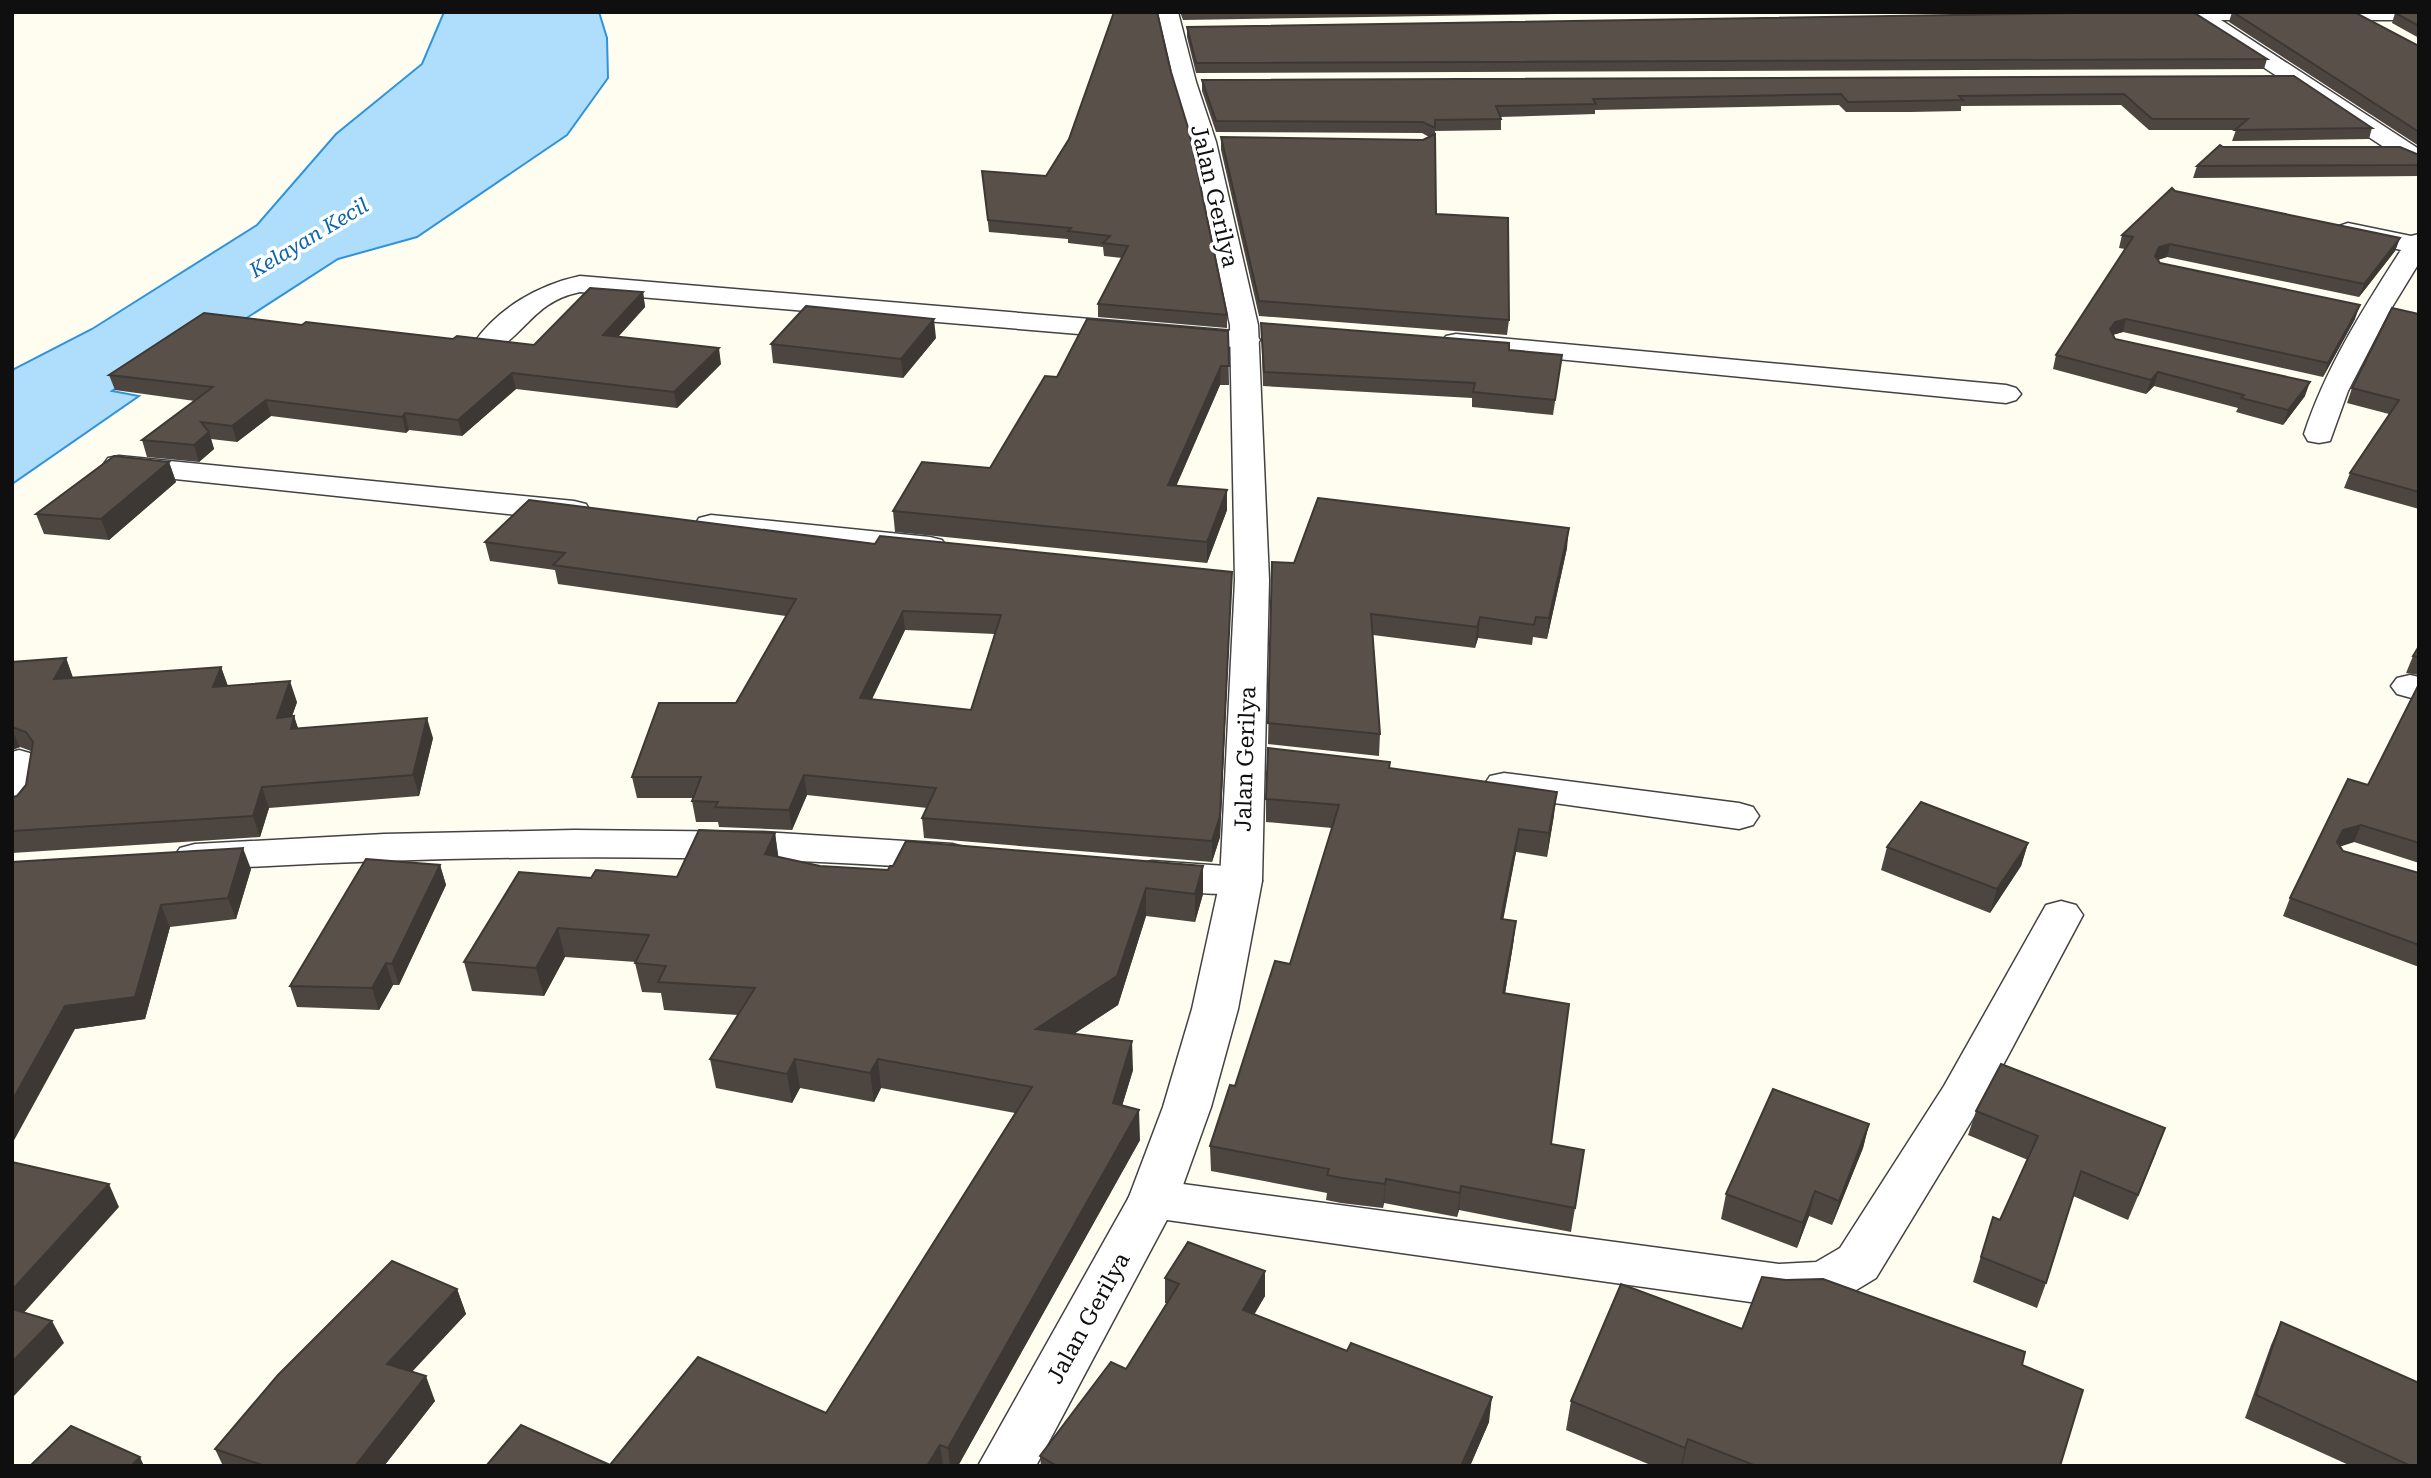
<svg xmlns="http://www.w3.org/2000/svg" width="2431" height="1478" font-family="'Roboto Serif',serif">
  <rect width="100%" height="100%" fill="#fffcf0"/>
  <!-- water -->
  <polygon fill="#afdefc" stroke="#2f93db" stroke-width="2" points="444,12 599,12 607,38 608,78 567,135 417,237 338,259 228,330 208,328 112,391 139,396 12,484 12,370 92,329 257,225 336,134 422,64"/>
  <g fill="none" stroke-linecap="round" stroke-linejoin="round">
    <!-- minor casing -->
    <g stroke="#424242" stroke-width="3">
      <g id="minor">
        <polygon points="2132,12 2419,12 2419,20 2221,20 2419,149 2419,167 2411,165 2192,20 2141,20 2134,18"/>
        <path d="M2348,223L2411,236L2419,234V263L2389,312L2348,391L2330,441L2319,443L2308,441L2304,434C2326,367 2363,309 2401,250L2339,236L2335,231L2339,226Z"/>
        <path d="M580,276L1246,332L1256,334L1260,340L1256,346L1246,348L580,292C537,301 529,328 498,349C491,353 485,352 477,350L473,344C498,308 538,285 580,276Z"/>
        <polygon points="1456,334 2006,385 2016,388 2021,394 2016,400 2006,403 1446,348 1442,342 1446,336"/>
        <polygon points="119,456 574,501 586,504 590,511 586,518 574,521 108,472 103,465 108,458"/>
        <polygon points="711,515 930,537 942,540 947,547 942,554 930,557 699,532 695,525 699,518"/>
        <polygon points="2410,675 2419,677 2419,700 2397,694 2391,686 2397,678"/>
        <polygon points="19,750 33,754 39,762 32,806 26,815 12,818 12,752"/>
        <polygon points="1504,773 1739,803 1753,807 1759,816 1753,825 1739,829 1490,794 1484,785 1490,776"/>
        <path d="M574,830L763,832L952,844L967,848L973,857L967,866L952,870C699,851 448,855 195,870L180,866L174,857L180,848L195,844L384,834Z"/>
        <path d="M1152,861L1241,867L1256,871L1262,881L1256,891C1228,898 1166,891 1137,884L1131,874L1137,864Z"/>
        <polygon points="2061,901 2076,905 2083,915 1986,1097 1876,1278 1848,1295 1821,1304 1779,1306 1153,1218 1135,1213 1128,1199 1135,1185 1153,1180 1779,1264 1816,1262 1840,1248 1944,1086 2046,905"/>
      </g>
    </g>
    <!-- tertiary casing -->
    <g stroke="#424242" stroke-width="3">
      <polygon id="tertiary" points="1158,12 1178,12 1196,82 1216,142 1258,325 1269,580 1262,881 1238,1009 1211,1107 1178,1199 1036,1466 978,1466 1129,1197 1163,1107 1192,1009 1220,881 1235,580 1230,325 1192,142 1174,82"/>
    </g>
    <!-- minor -->
    <use href="#minor" fill="#fff" fill-rule="evenodd"/>
    <!-- tertiary -->
    <use href="#tertiary" fill="#fff" fill-rule="evenodd"/>
  </g>
  <!-- wall -->
  <g fill="#4d4540" fill-rule="evenodd">
    <polygon points="1180,12 1681,12 1183,20"/>
    <polygon points="2232,12 2356,13 2419,46 2419,146 2229,22"/>
    <polygon points="2419,12 2419,38 2392,23 2395,13"/>
    <polygon points="1187,27 2267,59 2264,69 1196,73 1187,37"/>
    <polygon points="2294,76 2372,128 2369,139 2232,141 2236,130 2149,130 2121,105 1961,106 1961,111 1910,112 1846,112 1839,105 1595,110 1595,114 1500,117 1501,119 1501,130 1435,131 1436,214 1509,320 1507,335 1259,316 1221,150 1221,137 1423,140 1429,137 1422,133 1216,132 1202,91 1202,80"/>
    <polygon points="1069,139 1227,315 1227,328 1098,317 1098,304 1122,258 1104,256 1103,247 1068,243 1068,239 989,232 982,171 1046,176"/>
    <polygon points="2223,147 2419,155 2419,176 2193,178 2197,166"/>
    <polygon points="2175,191 2400,238 2395,251 2359,297 2167,257 2157,260 2160,263 2355,319 2323,377 2123,332 2113,335 2115,339 2305,396 2283,425 2236,412 2238,408 2154,386 2146,394 2053,369 2056,355 2125,249 2119,248 2122,235"/>
    <polygon points="643,292 645,307 619,336 721,364 677,408 516,389 462,436 409,430 406,433 271,416 237,442 211,439 214,449 199,462 147,457 142,440 195,401 115,390 109,375 302,325 453,339 534,345"/>
    <polygon points="2419,314 2419,509 2344,488 2350,473 2389,414 2347,403 2352,388"/>
    <polygon points="1261,323 1509,350 1562,355 1553,415 1472,407 1472,398 1263,386"/>
    <polygon points="1228,331 1229,385 1220,385 1176,486 1227,490 1227,510 1207,563 895,532 893,511 990,468 1057,377"/>
    <polygon points="936,338 903,378 773,363 771,344"/>
    <polygon points="169,462 176,482 109,540 44,534 36,514"/>
    <path d="M485,542L875,544L1232,572L1220,837L1212,862L924,838L922,818L927,808L807,795L792,830L719,827L718,822H696L692,801L693,798H637L632,777L736,703L786,616L558,584L555,570L490,561ZM905,630L995,634L971,710L872,699Z"/>
    <polygon points="1567,548 1547,639 1533,637 1532,645 1478,638 1475,648 1373,635 1380,734 1379,756 1268,744 1272,562 1294,563"/>
    <polygon points="2419,646 2419,675 2406,673 2413,656"/>
    <polygon points="66,658 73,678 221,667 228,686 297,702 292,716 294,716 298,729 433,738 419,796 269,808 260,837 12,853 12,797 17,796 26,785 31,751 20,747 12,750 12,662"/>
    <polygon points="2419,684 2419,863 2354,842 2340,846 2343,851 2419,873 2419,967 2283,916 2290,898 2368,785"/>
    <polygon points="1389,768 1554,815 1547,857 1516,852 1503,919 1516,921 1513,945 1505,994 1551,1144 1575,1208 1571,1232 1459,1210 1457,1217 1384,1203 1383,1208 1341,1203 1326,1200 1327,1193 1211,1171 1210,1146 1235,1086 1290,964 1332,828 1266,822 1266,799"/>
    <polygon points="775,833 778,857 820,866 888,870 893,866 906,841 1203,894 1195,922 1146,916 1118,1005 1074,1034 1133,1070 1122,1106 1140,1140 958,1466 486,1466 610,1465 826,1413 1015,1113 881,1088 874,1102 800,1088 792,1103 716,1088 710,1059 738,1015 664,1010 661,993 642,992 635,963 636,962 565,957 544,996 472,991 464,962 591,878 677,877"/>
    <polygon points="2028,843 2021,866 1990,913 1881,870 1887,847"/>
    <polygon points="12,862 251,869 236,919 170,927 145,1019 75,1029"/>
    <polygon points="440,865 446,885 399,985 393,985 379,1010 297,1007 290,986"/>
    <polygon points="1976,1111 2156,1153 2128,1220 2073,1196 2046,1283 2037,1308 1973,1282 1993,1217 2000,1220 2028,1160 1968,1135"/>
    <polygon points="1869,1124 1863,1148 1832,1225 1809,1216 1797,1248 1721,1219 1726,1194"/>
    <polygon points="1165,1278 1265,1296 1254,1314 1489,1422 1470,1466 1041,1466 1040,1456 1126,1369 1167,1303 1165,1303"/>
    <polygon points="457,1289 466,1314 412,1371 435,1401 384,1466 223,1466 215,1449"/>
    <polygon points="2281,1322 2419,1466 2351,1466 2245,1418 2271,1345"/>
    <polygon points="1742,1329 2022,1365 2060,1466 1653,1466 1566,1430 1571,1401"/>
  </g>
  <!-- shaded-wall -->
  <g fill="#3e3834">
    <polygon points="2400,238 2395,251 2359,297 2364,284"/>
    <polygon points="2170,244 2167,257 2155,261 2155,256 2159,247"/>
    <polygon points="643,292 645,307 606,350 603,335"/>
    <polygon points="2360,305 2355,319 2323,377 2328,363"/>
    <polygon points="934,319 936,338 903,378 901,359"/>
    <polygon points="2126,319 2123,332 2111,335 2110,329 2115,322"/>
    <polygon points="719,348 721,364 677,408 674,392"/>
    <polygon points="1221,366 1220,385 1168,505 1168,485"/>
    <polygon points="2158,372 2154,386 2146,394 2151,380"/>
    <polygon points="512,373 516,389 462,436 458,420"/>
    <polygon points="2310,382 2305,396 2283,425 2288,410"/>
    <polygon points="266,400 271,416 237,442 232,426"/>
    <polygon points="405,413 409,430 406,433 402,417"/>
    <polygon points="209,432 214,449 199,462 194,445"/>
    <polygon points="169,462 176,482 109,540 101,519"/>
    <polygon points="1227,490 1227,510 1207,563 1207,542"/>
    <polygon points="1569,528 1567,548 1547,639 1549,618"/>
    <polygon points="1232,572 1220,837 1212,862 1212,841"/>
    <polygon points="903,611 905,630 863,718 860,698"/>
    <polygon points="1480,617 1478,638 1475,648 1477,627"/>
    <polygon points="66,658 73,678 54,679"/>
    <polygon points="221,667 228,687 213,687"/>
    <polygon points="290,681 297,702 284,739 277,718"/>
    <polygon points="294,716 301,737 291,729"/>
    <polygon points="427,718 433,738 419,796 413,775"/>
    <polygon points="12,730 20,747 12,750"/>
    <polygon points="804,775 807,795 792,830 789,810"/>
    <polygon points="262,787 269,808 260,837 253,816"/>
    <polygon points="1557,792 1554,815 1547,857 1549,833"/>
    <polygon points="2361,825 2354,842 2336,848 2337,842 2343,830"/>
    <polygon points="1519,829 1516,852 1499,942 1501,919"/>
    <polygon points="775,833 779,861 765,854"/>
    <polygon points="2028,843 2021,866 1990,913 1997,889"/>
    <polygon points="243,848 251,869 236,919 228,898"/>
    <polygon points="440,865 446,885 399,985 392,964"/>
    <polygon points="1203,866 1203,894 1195,922 1195,894"/>
    <polygon points="1146,888 1146,916 1118,1005 1038,1057 1036,1029"/>
    <polygon points="161,905 170,927 145,1019 75,1029 12,1144 12,1101 65,1006"/>
    <polygon points="1516,921 1513,945 1501,1017 1503,993"/>
    <polygon points="558,928 565,957 544,996 536,968"/>
    <polygon points="386,963 393,985 379,1010 372,988"/>
    <polygon points="1132,1041 1133,1070 1114,1132 1113,1103"/>
    <polygon points="795,1059 800,1088 792,1103 787,1074"/>
    <polygon points="878,1059 881,1088 874,1102 870,1073"/>
    <polygon points="1139,1110 1140,1140 958,1466 950,1466 948,1448"/>
    <polygon points="1869,1124 1863,1148 1832,1225 1839,1201"/>
    <polygon points="1386,1179 1384,1203 1383,1208 1385,1184"/>
    <polygon points="109,1184 119,1207 12,1326 12,1290"/>
    <polygon points="1461,1186 1459,1210 1457,1217 1460,1193"/>
    <polygon points="1815,1191 1809,1216 1797,1248 1803,1223"/>
    <polygon points="1265,1271 1265,1296 1243,1334 1243,1310"/>
    <polygon points="457,1289 466,1314 397,1388 387,1364"/>
    <polygon points="52,1321 64,1343 12,1398 12,1362"/>
    <polygon points="426,1376 435,1401 384,1466 355,1466"/>
    <polygon points="1492,1397 1489,1422 1470,1466 1461,1466"/>
    <polygon points="1688,1439 1682,1466 1681,1466 1685,1448"/>
    <polygon points="940,1445 943,1466 927,1466"/>
    <polygon points="140,1457 144,1466 131,1466"/>
  </g>
  <!-- building -->
  <g fill="#59504a" stroke="#3e3834" stroke-width="2" fill-rule="evenodd">
    <polygon points="1114,12 1157,12 1171,72 1189,131 1227,315 1098,304 1128,246 1103,243 1110,236 1068,231 1071,228 988,220 982,171 1046,176 1069,139"/>
    <polygon points="2140,12 2193,12 2267,59 1196,63 1187,27"/>
    <polygon points="2233,12 2356,13 2419,46 2419,132"/>
    <polygon points="2419,12 2419,26 2395,13 2407,12"/>
    <polygon points="2294,76 2372,128 2235,130 2248,119 2152,119 2124,94 1959,96 1963,100 1912,101 1848,102 1841,94 1593,99 1596,104 1496,106 1501,119 1435,120 1435,128 1423,122 1216,121 1202,80"/>
    <polygon points="1435,134 1436,214 1508,218 1509,320 1259,301 1221,137 1423,140"/>
    <polygon points="2220,145 2223,147 2400,147 2419,155 2419,165 2197,166"/>
    <polygon points="2172,188 2175,191 2400,238 2364,284 2170,244 2159,247 2155,256 2160,263 2360,305 2328,363 2126,319 2115,322 2110,329 2115,339 2310,382 2288,410 2241,398 2244,395 2158,372 2151,380 2056,355 2133,237 2122,235"/>
    <polygon points="590,288 643,292 603,335 719,348 674,392 512,373 458,420 405,413 402,417 266,400 232,426 201,422 209,432 194,445 142,440 213,387 109,375 204,313 302,325 306,322 453,339 457,336 534,345"/>
    <polygon points="806,306 934,319 901,359 771,344"/>
    <polygon points="2392,308 2419,314 2419,492 2350,473 2399,400 2352,388"/>
    <polygon points="1087,319 1228,331 1229,366 1221,366 1168,485 1227,490 1207,542 893,511 922,462 990,468 1045,376 1057,377"/>
    <polygon points="1261,323 1509,343 1509,350 1562,355 1555,400 1473,392 1475,383 1264,372"/>
    <polygon points="114,456 169,462 101,519 36,514"/>
    <polygon points="1318,498 1569,528 1549,618 1536,617 1534,625 1480,617 1477,627 1371,614 1380,734 1268,723 1272,562 1294,563"/>
    <path d="M529,500L875,544L880,536L1232,572L1220,816L1212,841L922,818L936,788L804,775L789,810L715,807L718,802L692,801L701,777H632L659,703H736L796,599L553,565L565,553L485,542ZM903,611L1001,615L971,710L860,698Z"/>
    <polygon points="2419,646 2419,657 2413,656"/>
    <polygon points="66,658 54,679 221,667 213,687 290,681 277,718 294,716 291,729 427,718 413,775 262,787 253,816 12,831 12,797 17,796 26,785 33,742 26,732 12,727 12,662"/>
    <polygon points="2419,684 2419,843 2361,825 2343,830 2337,842 2343,851 2419,873 2419,945 2290,898 2348,779 2368,785"/>
    <polygon points="1268,748 1390,762 1389,768 1557,792 1549,833 1519,829 1501,919 1516,921 1503,993 1569,1004 1551,1144 1584,1150 1575,1208 1461,1186 1460,1193 1386,1179 1385,1184 1342,1178 1327,1175 1329,1169 1210,1146 1230,1085 1235,1086 1275,961 1290,964 1339,805 1266,799"/>
    <polygon points="1921,802 2028,843 1997,889 1887,847"/>
    <polygon points="699,830 775,833 765,854 820,866 888,870 890,866 893,866 906,841 1203,866 1195,894 1146,888 1117,976 1036,1029 1132,1041 1113,1103 1139,1110 948,1448 940,1445 927,1466 486,1466 521,1425 610,1465 698,1357 826,1413 1032,1087 878,1059 870,1073 795,1059 787,1074 710,1059 755,988 658,982 666,966 635,963 649,935 558,928 536,968 464,962 519,872 591,878 596,870 677,877"/>
    <polygon points="243,848 228,898 161,905 135,997 65,1006 12,1101 12,862"/>
    <polygon points="366,859 440,865 392,964 386,963 372,988 290,986"/>
    <polygon points="2001,1064 2165,1128 2138,1195 2081,1171 2046,1283 1981,1257 1993,1217 2000,1220 2038,1136 1976,1111"/>
    <polygon points="1773,1089 1869,1124 1839,1201 1815,1191 1803,1223 1726,1194"/>
    <polygon points="12,1162 109,1184 12,1290"/>
    <polygon points="1188,1242 1265,1271 1243,1310 1347,1351 1351,1343 1492,1397 1461,1466 1057,1466 1040,1456 1111,1362 1126,1369 1179,1284 1165,1278"/>
    <polygon points="392,1261 457,1289 387,1364 426,1376 355,1466 265,1466 215,1449 278,1375"/>
    <polygon points="1762,1277 1786,1280 1823,1279 2025,1352 2022,1365 2083,1390 2060,1466 1756,1466 1688,1439 1685,1448 1571,1401 1621,1284 1742,1329"/>
    <polygon points="12,1309 52,1321 12,1362"/>
    <polygon points="2281,1322 2419,1383 2419,1466 2411,1466 2256,1395"/>
    <polygon points="71,1426 140,1457 131,1466 30,1466"/>
  </g>
  <g text-anchor="middle" stroke-width="7" stroke-linejoin="round" paint-order="stroke">
    <!-- far-water labels -->
    <g font-size="21" font-style="italic" fill="#0b64ae" stroke="#fff">
      <text transform="translate(309 238) rotate(-31)" y="7">Kelayan Kecil</text>
    </g>
    <!-- street labels -->
    <g font-size="23" fill="#0f0f0f" stroke="#fff">
      <text transform="translate(1215 196) rotate(77)" y="8">Jalan Gerilya</text>
      <text transform="translate(1245 759) rotate(-88)" y="8">Jalan Gerilya</text>
      <text transform="translate(1088 1318) rotate(-61)" y="8">Jalan Gerilya</text>
    </g>
  </g>
  <!-- border -->
  <rect width="2431" height="1478" fill="none" stroke="#0f0f0f" stroke-width="28"/>
</svg>
